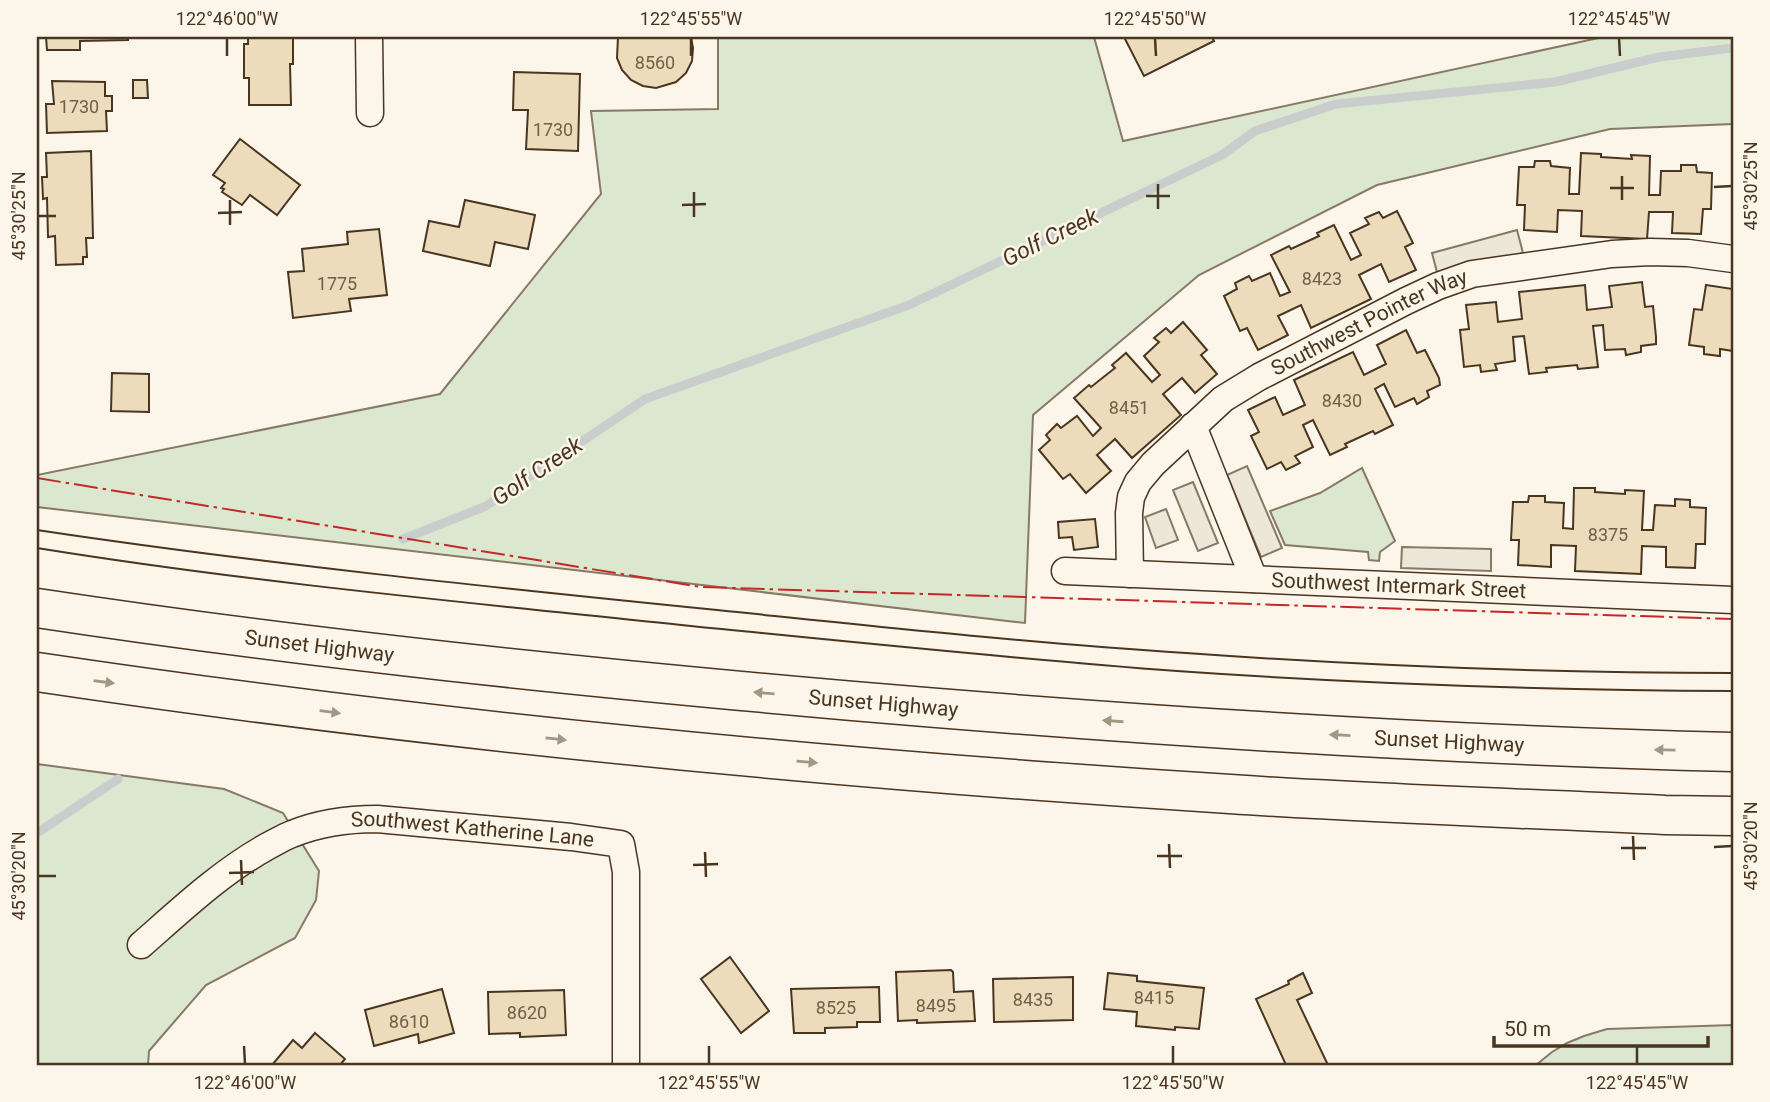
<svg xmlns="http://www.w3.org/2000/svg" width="1770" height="1102" font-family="Roboto,sans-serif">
  <rect width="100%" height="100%" fill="#fbf6e9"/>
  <!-- green -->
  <g fill="#dce7d0" stroke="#887966" stroke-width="2">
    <polygon points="718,37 1094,37 1123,141 1603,37 1733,37 1733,124 1610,129 1377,185 1199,275 1033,415 1025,623 37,507 37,475 440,394 601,194 591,111 718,109"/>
    <polygon points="1362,468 1395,541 1380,552 1379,561 1369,560 1368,552 1285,545 1270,511 1320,493"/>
    <polygon points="37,764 224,789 283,813 319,871 316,900 295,938 206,985 149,1051 148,1065 37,1065"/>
    <polygon points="1733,1025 1733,1065 1536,1065 1552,1052 1567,1043 1584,1036 1607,1029"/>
  </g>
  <!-- parking -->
  <g fill="#ede7d9" stroke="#887966" stroke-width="2">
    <polygon points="1517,230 1523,253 1438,276 1432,253"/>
    <polygon points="1247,466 1282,548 1261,557 1227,475"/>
    <polygon points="1193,482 1218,543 1198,551 1173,490"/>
    <polygon points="1166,509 1178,540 1156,548 1145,517"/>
    <polygon points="1402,547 1491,549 1491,571 1401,568"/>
  </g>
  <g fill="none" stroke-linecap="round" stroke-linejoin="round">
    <!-- stream -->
    <g stroke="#c9cecd" stroke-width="9">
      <polyline points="403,539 486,506 645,399 909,305 1222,155 1255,131 1336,104 1555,82 1659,57 1733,48"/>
      <polyline points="37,833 118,779"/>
    </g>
  </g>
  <!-- building -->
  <g fill="#ecdcbc" stroke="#4a3520" stroke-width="2">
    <polygon points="46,37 128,37 128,40 80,41 80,50 47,50"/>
    <polygon points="248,37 293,37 293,64 290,64 291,105 249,105 249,78 244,78 244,44 248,44"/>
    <polygon points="618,37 691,37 693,48 692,61 686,73 676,82 656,88 643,86 631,80 622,70 617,58"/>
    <polygon points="1124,37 1212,37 1214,41 1144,76"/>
    <polygon points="514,72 580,74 578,151 526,149 528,110 513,110"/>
    <polygon points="133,80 147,80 148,98 133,98"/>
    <polygon points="52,81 105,82 105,96 112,96 112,111 106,111 107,131 47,133 46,104 54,104"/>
    <polygon points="240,139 300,185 277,215 250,195 242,205 222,192 224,189 221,188 225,183 213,175"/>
    <polygon points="91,151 93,238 86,238 87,257 83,257 83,264 56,265 55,236 48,237 47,198 43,199 42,177 47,177 46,153"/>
    <polygon points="1581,153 1601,154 1601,157 1632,159 1631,155 1650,156 1649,195 1660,195 1661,171 1681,171 1681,165 1696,165 1697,172 1712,173 1711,209 1703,209 1701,234 1672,233 1673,212 1649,212 1647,239 1581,236 1582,211 1558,210 1557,232 1524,230 1525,205 1517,205 1519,167 1534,167 1535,161 1550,161 1551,166 1570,168 1569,194 1579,194"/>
    <polygon points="465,200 535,215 528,249 495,242 490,266 423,251 429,221 459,227"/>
    <polygon points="1397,211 1413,243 1405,247 1416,270 1389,282 1381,264 1359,275 1371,299 1311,328 1301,305 1278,316 1288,335 1258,350 1247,328 1240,331 1224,296 1237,289 1235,283 1249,276 1252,281 1270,273 1280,296 1290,292 1271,255 1289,246 1291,249 1319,236 1317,233 1334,225 1351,260 1361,255 1350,233 1369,224 1365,218 1379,212 1383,218"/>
    <polygon points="379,229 387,295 349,299 351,311 293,318 288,272 304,271 302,249 348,244 347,232"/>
    <polygon points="1642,282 1645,307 1653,306 1656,337 1656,344 1641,346 1641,352 1626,355 1625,349 1605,350 1603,325 1593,326 1598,367 1578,369 1577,365 1546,368 1547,372 1529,374 1524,336 1513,337 1515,361 1495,364 1497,370 1481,372 1480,365 1464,367 1460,330 1469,329 1466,305 1496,302 1498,322 1522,319 1519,292 1585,285 1587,310 1612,307 1609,286"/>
    <polygon points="1706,285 1733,289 1733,351 1720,349 1720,356 1704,354 1704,347 1689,345 1694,309 1702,310"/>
    <polygon points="1183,322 1207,350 1201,355 1217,374 1195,393 1182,378 1163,394 1181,415 1132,458 1115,439 1097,455 1111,471 1086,493 1070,474 1063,479 1039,450 1050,440 1046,435 1057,424 1061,428 1077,416 1093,436 1101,428 1074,398 1089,385 1091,387 1115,368 1112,365 1126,353 1152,382 1160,375 1144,356 1159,342 1154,338 1166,328 1171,333"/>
    <polygon points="1406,330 1417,353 1425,350 1439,378 1440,385 1427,391 1429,397 1417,404 1414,398 1395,407 1384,384 1375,389 1393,425 1375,434 1373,431 1345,444 1347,447 1330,455 1313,420 1303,425 1313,447 1295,456 1300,463 1286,470 1281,462 1267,469 1251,436 1259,432 1248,410 1275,397 1283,415 1305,405 1294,380 1353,352 1364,375 1386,364 1377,345"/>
    <polygon points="112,373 149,374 149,412 111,411"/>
    <polygon points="1574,488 1595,488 1595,492 1625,494 1625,490 1644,491 1642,530 1653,530 1655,505 1675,506 1675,499 1690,500 1690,507 1706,508 1705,544 1696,544 1695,568 1666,567 1666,547 1642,546 1641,574 1575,571 1576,546 1551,545 1551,567 1518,565 1519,540 1511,540 1513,502 1528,502 1529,496 1545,496 1545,502 1564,503 1563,528 1573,529"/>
    <polygon points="1095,519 1098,547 1074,550 1072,537 1059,538 1058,522"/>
    <polygon points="730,957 769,1011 741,1033 701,979"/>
    <polygon points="951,970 953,972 954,992 973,991 975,1021 917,1023 917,1020 898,1021 896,972"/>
    <polygon points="1108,973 1137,976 1137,981 1204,988 1199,1029 1175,1027 1175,1030 1136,1026 1137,1012 1104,1009"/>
    <polygon points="1303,973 1312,993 1297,1000 1328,1065 1286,1065 1256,999 1289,984 1288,981"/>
    <polygon points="1073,977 1073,1020 994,1022 993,979"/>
    <polygon points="879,987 880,1022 857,1022 857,1027 825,1028 825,1033 794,1033 791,989"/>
    <polygon points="442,989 454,1033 419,1043 418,1034 374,1046 365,1010"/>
    <polygon points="564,990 566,1035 520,1037 520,1033 489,1034 488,992"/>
    <polygon points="315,1033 345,1059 340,1065 272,1065 293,1040 302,1048"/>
  </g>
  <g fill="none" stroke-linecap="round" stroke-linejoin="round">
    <!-- street casing -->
    <g stroke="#4a3520" stroke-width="29">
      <g id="street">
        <polyline points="369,37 370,113"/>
        <polyline points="1193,426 1254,579"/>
        <path id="s1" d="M1065,571L1733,600"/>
        <path id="s2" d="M1130,574L1129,513L1131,497L1138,482L1153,464L1223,399L1259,377L1406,301L1438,286L1472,274L1612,254L1650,252L1688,253L1733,259"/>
        <path id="s3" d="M141,945C181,910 221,872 268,846C276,842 284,837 292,834C319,823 348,819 377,819L571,837L621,844L626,872V1065"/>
      </g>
    </g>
    <!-- highway casing -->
    <g stroke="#4a3520" stroke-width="41">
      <g id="highway">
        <path id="s4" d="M37,608C308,649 580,677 853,701C1146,726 1440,745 1733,752"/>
        <path d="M37,672C433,731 831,769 1230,794C1375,804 1520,808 1665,815L1733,816"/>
      </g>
    </g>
    <!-- street -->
    <use href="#street" stroke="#fbf6e9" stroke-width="26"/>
    <!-- highway -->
    <use href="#highway" stroke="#fbf6e9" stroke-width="38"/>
    <!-- tram -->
    <g stroke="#4a3520" stroke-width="2">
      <path d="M37,530C263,564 490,587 717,610C873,626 1029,643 1186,653C1368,666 1551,673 1733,673"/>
      <path d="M37,548C254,583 473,603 691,626C853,642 1015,659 1177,671C1362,684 1548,690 1733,691"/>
    </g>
    <!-- power -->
    <polyline stroke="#c62828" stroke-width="2" stroke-dasharray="24 5 3.5 5" stroke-linecap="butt" points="37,478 701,587 1733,619"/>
  </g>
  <!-- one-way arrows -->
  <defs><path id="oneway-solid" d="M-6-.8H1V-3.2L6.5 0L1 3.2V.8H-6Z" transform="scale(1.75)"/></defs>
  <g fill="#a29684">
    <use href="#oneway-solid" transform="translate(104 682) rotate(8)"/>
    <use href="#oneway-solid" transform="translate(764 693) rotate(-175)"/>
    <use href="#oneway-solid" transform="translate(330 712) rotate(7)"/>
    <use href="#oneway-solid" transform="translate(1113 721) rotate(-176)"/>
    <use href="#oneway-solid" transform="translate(1340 735) rotate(-177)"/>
    <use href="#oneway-solid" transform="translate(556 739) rotate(6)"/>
    <use href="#oneway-solid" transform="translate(1665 750) rotate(-179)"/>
    <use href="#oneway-solid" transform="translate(807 762) rotate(5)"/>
  </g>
  <!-- ticks -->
  <path fill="none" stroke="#4a3520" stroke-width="2.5" d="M227,38V56M691,38V56M1155,38L1156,56M1619,38L1620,56M1622,176V200M1158,184V209M1714,187L1732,186M1610,188H1634M694,192V217M1146,196H1170M230,200V225M682,205L706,204M218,213L242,212M38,216H56M1633,836L1634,860M1169,844L1170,868M1714,847L1732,846M1621,848H1646M705,852L706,877M1157,856H1182M241,860L242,885M693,865L718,864M229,873L254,872M38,876H56M244,1046L245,1064M709,1046V1064M1173,1046V1064M1637,1046V1064"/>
  <g text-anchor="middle" stroke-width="5" stroke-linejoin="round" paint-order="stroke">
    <!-- number labels -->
    <g font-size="18" fill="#725f47">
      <text x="655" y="69">8560</text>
      <text x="79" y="113">1730</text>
      <text x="553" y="136">1730</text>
      <text x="1322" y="285">8423</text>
      <text x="337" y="290">1775</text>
      <text x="1342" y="407">8430</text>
      <text x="1129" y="414">8451</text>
      <text x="1608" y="541">8375</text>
      <text x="1154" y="1004">8415</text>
      <text x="1033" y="1006">8435</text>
      <text x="936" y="1012">8495</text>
      <text x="836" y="1014">8525</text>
      <text x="527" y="1019">8620</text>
      <text x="409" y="1028">8610</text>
    </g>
    <!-- street labels -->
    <g font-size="21" fill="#4a3520" stroke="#fbf6e9">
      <text dy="7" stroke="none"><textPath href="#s2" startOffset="378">Southwest Pointer Way</textPath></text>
      <text dy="7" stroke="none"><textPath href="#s1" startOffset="334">Southwest Intermark Street</textPath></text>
      <text dy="7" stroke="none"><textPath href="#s4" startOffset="285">Sunset Highway</textPath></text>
      <text dy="7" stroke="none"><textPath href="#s4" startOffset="852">Sunset Highway</textPath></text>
      <text dy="7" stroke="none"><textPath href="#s4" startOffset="1419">Sunset Highway</textPath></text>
      <text dy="7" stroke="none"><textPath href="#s3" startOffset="371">Southwest Katherine Lane</textPath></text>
    </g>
    <!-- water labels -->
    <g font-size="23" font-style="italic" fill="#4a3520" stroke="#fbf6e9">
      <text transform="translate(1050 237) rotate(-26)" y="8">Golf Creek</text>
      <text transform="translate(537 471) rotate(-34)" y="8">Golf Creek</text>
    </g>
  </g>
  <!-- border -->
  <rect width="1770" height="1102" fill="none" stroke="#fbf6e9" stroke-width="77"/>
  <!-- scale -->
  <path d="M1494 1036v10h214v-10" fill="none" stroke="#4a3520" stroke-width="3.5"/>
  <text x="1504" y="1036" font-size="21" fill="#4a3520" stroke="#fbf6e9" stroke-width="5" paint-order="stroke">50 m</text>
  <rect x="38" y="38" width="1694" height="1026" fill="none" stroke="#4a3520" stroke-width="2.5"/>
  <g font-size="18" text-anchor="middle" fill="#4a3520">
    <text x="227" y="25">122°46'00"W</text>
    <text x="691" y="25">122°45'55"W</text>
    <text x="1155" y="25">122°45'50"W</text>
    <text x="1619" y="25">122°45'45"W</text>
    <text transform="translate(1751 186) rotate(-90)" y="6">45°30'25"N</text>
    <text transform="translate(19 216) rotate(-90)" y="6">45°30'25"N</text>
    <text transform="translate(1751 846) rotate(-90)" y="6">45°30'20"N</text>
    <text transform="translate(19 876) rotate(-90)" y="6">45°30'20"N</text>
    <text x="245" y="1089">122°46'00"W</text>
    <text x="709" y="1089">122°45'55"W</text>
    <text x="1173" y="1089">122°45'50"W</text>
    <text x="1637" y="1089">122°45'45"W</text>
  </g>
</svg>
